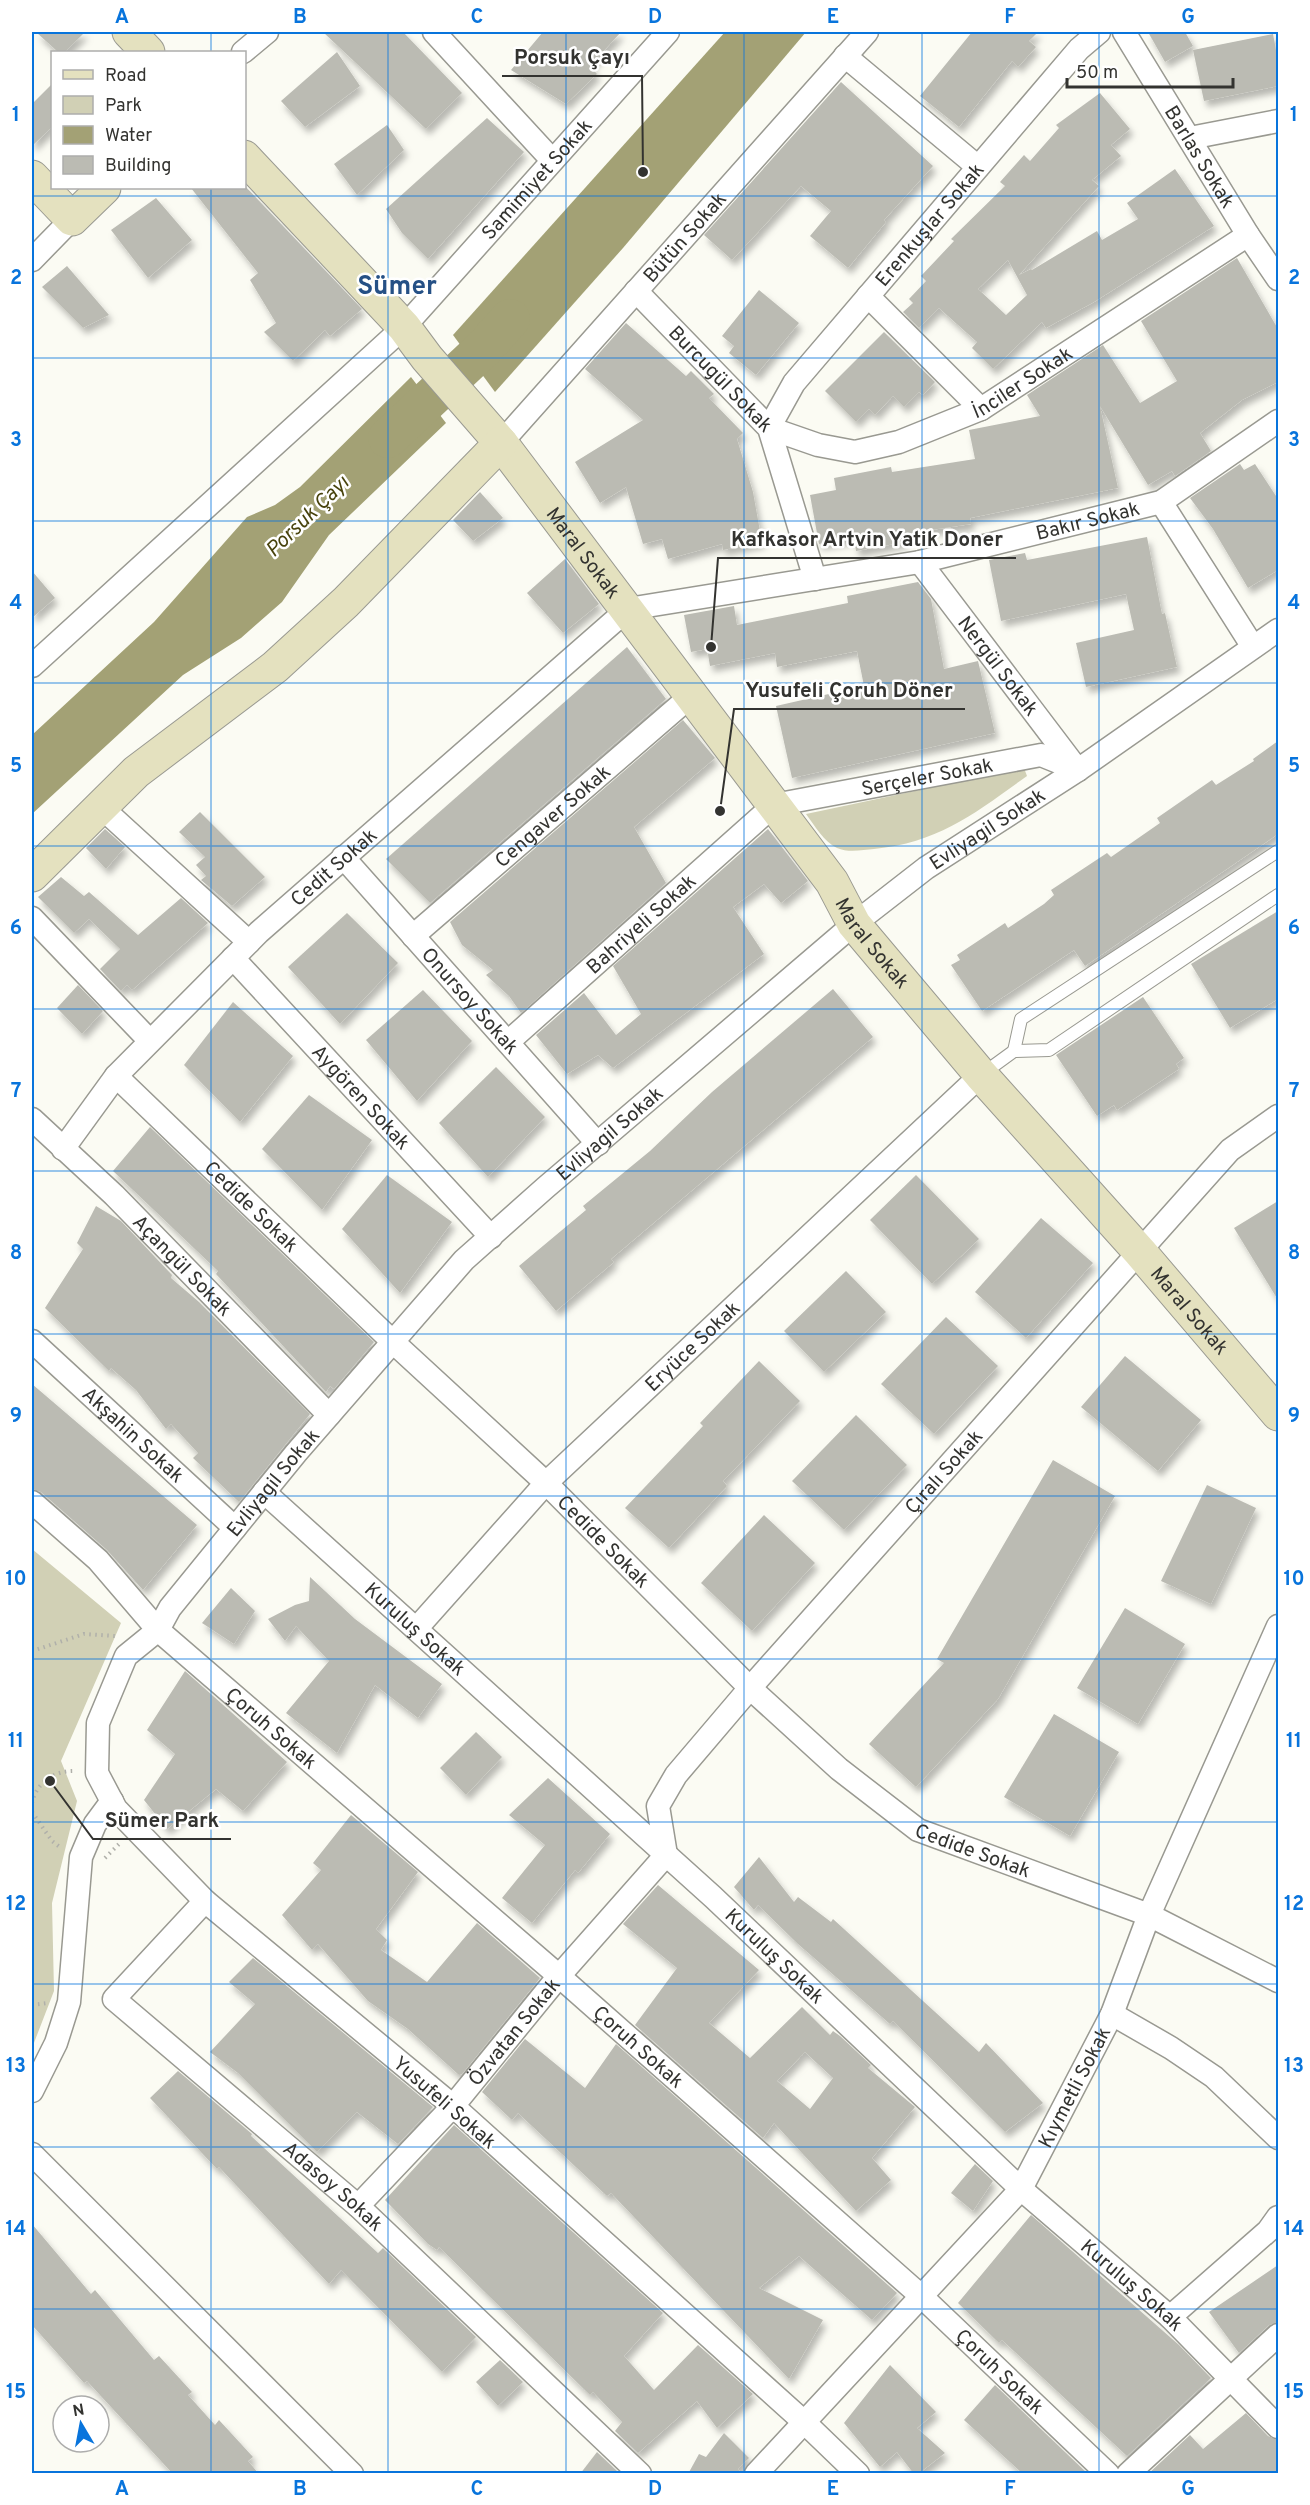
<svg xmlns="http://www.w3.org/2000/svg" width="1310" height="2505" font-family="Overpass,sans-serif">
  <defs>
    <filter id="shadow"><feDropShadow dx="3.5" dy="6" stdDeviation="3" flood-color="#0004"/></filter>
  </defs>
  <rect width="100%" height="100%" fill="#fbfbf3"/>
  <!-- green -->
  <g fill="#d1d0b5">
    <path d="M1024,768L1027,776C975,813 940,842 874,849C863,850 848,853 837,848C824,842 815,826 806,814Z"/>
    <polygon points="32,1549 121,1623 61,1761 77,1801 52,1903 54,1991 32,2048"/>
  </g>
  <!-- water -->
  <g fill="#a3a175">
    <polygon points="725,32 806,32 623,248 495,392 453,335"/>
    <polygon points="411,377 446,423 329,535 282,602 241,638 183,675 32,814 32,735 154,622 247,517 275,505 300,487"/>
  </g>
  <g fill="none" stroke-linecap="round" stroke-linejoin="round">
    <!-- river -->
    <polyline stroke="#a3a175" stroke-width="40" points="388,438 484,348 510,319"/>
  </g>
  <!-- building -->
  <g fill="#bbbbb3" fill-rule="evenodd" filter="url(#shadow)">
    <polygon points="36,32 85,32 65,52 58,52"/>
    <polygon points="323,32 403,32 462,93 426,129"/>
    <polygon points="543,32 621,32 590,66 597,74 566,104 511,70"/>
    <polygon points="972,32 1038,32 1029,41 1036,47 1018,67 1012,61 959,127 920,96"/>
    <polygon points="1148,32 1185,32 1193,46 1165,62"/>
    <polygon points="1273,34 1278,61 1278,86 1204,101 1193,50"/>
    <polygon points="337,52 360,86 305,127 281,101"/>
    <polygon points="841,82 933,166 884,220 886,222 848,268 810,236 831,211 801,186 732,260 704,235"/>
    <polygon points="52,84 52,127 32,146 32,104"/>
    <path d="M1100,93L1130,129L1111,145L1121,156L1092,180L1099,186L1019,275L1031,269L1032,270L1097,231L1102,240L1138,219L1127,203L1175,169L1214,226L1094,302L1046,328L1042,322L993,369L972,348L977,342L939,308L919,328L903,312L913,303L909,299L926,281L921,276L954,241L951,239L1005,186L1000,182L1024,155L1030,161L1059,128L1056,125ZM1008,260L1027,295L1006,315L978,289Z"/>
    <polygon points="487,118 524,152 428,259 402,233 386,209"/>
    <polygon points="387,125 404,150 357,195 334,164"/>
    <polygon points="244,185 362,309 330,336 325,330 293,361 264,332 276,323 250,280 258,273 191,188 244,188"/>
    <polygon points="156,198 192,240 148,278 111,230"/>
    <polygon points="1237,258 1278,329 1278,382 1242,400 1200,433 1211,451 1175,476 1172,471 1148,485 1100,406 1118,488 970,518 971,524 904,534 905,542 856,551 854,538 819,544 810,495 836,490 834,478 891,467 892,472 975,459 969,430 1040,416 1027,395 1103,345 1140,403 1177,381 1141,321"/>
    <polygon points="67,266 109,315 83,328 42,287"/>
    <polygon points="759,290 799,323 756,375 729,353 734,346 722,336"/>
    <polygon points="626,323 686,376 691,371 714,394 709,398 743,433 737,439 753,492 762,542 723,550 722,544 668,559 662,539 643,544 626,487 600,503 575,462 643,420 585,369"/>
    <polygon points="884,332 935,382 923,395 919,392 904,407 893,396 875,415 869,409 856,422 825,391"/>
    <polygon points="1240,464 1244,470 1255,464 1278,499 1278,570 1248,588 1213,529 1190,498"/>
    <polygon points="480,492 503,518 473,541 453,520"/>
    <polygon points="1147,537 1162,614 1165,613 1177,667 1086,687 1076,643 1134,630 1126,594 1001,621 989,560 1025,553 1027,560"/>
    <polygon points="565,559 599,604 563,633 527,593"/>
    <polygon points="32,571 55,598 32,618"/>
    <polygon points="918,582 931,599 944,669 978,661 995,733 792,778 776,706 864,686 857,651 777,667 775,653 710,666 707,649 691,652 684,615 734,606 737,625 848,603 847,596"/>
    <polygon points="627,647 666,699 430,903 386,859"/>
    <polygon points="683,720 715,758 634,827 666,883 521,1013 509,996 486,975 493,970 462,945 450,922"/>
    <polygon points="1278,741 1278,834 1085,966 1074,950 982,1011 951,965 960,960 957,955 1005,923 1008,928 1044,904 1054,895 1051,890 1107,853 1111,857 1160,823 1157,818 1196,791 1212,780 1216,785 1254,761 1253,759"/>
    <polygon points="200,812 265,877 232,906 201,880 206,876 196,865 205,857 179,832"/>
    <polygon points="105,829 125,847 106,869 86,848"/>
    <polygon points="768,829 808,881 781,903 764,884 733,907 764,954 613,1068 598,1055 567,1074 536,1035 584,993 616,1035 641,1014 613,966"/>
    <polygon points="61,877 84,896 89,892 138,935 181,898 208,923 132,990 127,985 121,991 100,969 120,949 89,919 74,933 38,897"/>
    <polygon points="1278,911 1278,999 1230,1028 1191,964"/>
    <polygon points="347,913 398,963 340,1024 288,967"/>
    <polygon points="78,985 103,1011 82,1034 57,1008"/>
    <polygon points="833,989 873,1037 611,1259 614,1262 556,1311 519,1266 586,1210 583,1206 650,1151 712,1092"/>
    <polygon points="423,990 472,1041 417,1101 366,1040"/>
    <polygon points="1143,997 1184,1058 1176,1064 1179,1069 1117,1110 1114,1105 1097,1116 1056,1055"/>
    <polygon points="233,1002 293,1056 240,1122 184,1065"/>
    <polygon points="496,1067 545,1117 488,1177 439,1123"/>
    <polygon points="309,1095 372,1140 322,1210 262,1149"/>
    <polygon points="150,1127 374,1342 334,1389 330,1386 326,1392 216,1274 218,1271 113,1171"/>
    <polygon points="387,1175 452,1222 400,1293 342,1229"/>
    <polygon points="916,1175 979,1239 932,1284 870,1220"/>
    <polygon points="1278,1201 1278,1300 1234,1228"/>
    <polygon points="96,1206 121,1221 172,1275 171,1278 199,1302 310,1414 239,1502 193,1458 198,1453 171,1424 166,1429 136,1390 111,1368 109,1371 45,1308 83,1249 77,1243"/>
    <polygon points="1041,1218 1093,1263 1026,1338 975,1292"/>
    <polygon points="846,1271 886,1312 824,1372 784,1331"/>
    <polygon points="946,1317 998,1366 934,1434 881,1384"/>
    <polygon points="1125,1356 1201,1420 1158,1471 1081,1407"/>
    <polygon points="759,1361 800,1401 723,1481 727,1486 669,1548 625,1508 703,1426 700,1423"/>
    <polygon points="32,1384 197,1525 143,1590 107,1550 41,1492 32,1489"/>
    <polygon points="856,1415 907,1465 844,1530 792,1481"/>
    <polygon points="1053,1460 1115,1496 998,1699 916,1787 869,1744 944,1663 937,1659"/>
    <polygon points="1207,1485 1256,1508 1211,1604 1161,1581"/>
    <polygon points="764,1515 815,1563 752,1631 701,1583"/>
    <polygon points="310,1577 355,1619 442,1684 418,1718 375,1685 337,1753 286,1713 329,1661 296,1626 285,1641 268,1619 295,1605 309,1601"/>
    <polygon points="231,1588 255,1611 234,1644 202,1623"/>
    <polygon points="1125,1608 1185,1644 1138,1724 1077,1688"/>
    <polygon points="185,1671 287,1762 243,1811 216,1789 167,1829 144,1800 175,1754 147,1730"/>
    <polygon points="1054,1714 1119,1752 1070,1836 1004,1797"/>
    <polygon points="476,1732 502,1757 466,1795 440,1768"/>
    <polygon points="548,1778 610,1834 578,1873 575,1870 532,1923 502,1898 545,1845 509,1815"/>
    <polygon points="351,1815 418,1872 376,1929 387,1940 381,1950 427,1982 477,1923 540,1978 462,2074 459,2075 408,2029 368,2001 318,1944 312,1950 282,1915 321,1870 313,1863"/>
    <polygon points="759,1857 794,1902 798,1897 831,1922 833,1919 979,2052 986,2043 1043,2103 1005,2132 893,2021 890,2024 798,1944 758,1905 754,1910 734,1887"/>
    <path d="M658,1885L759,1970L709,2023L750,2058L802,2007L830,2035L833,2031L840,2036L871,2065L868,2068L915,2107L872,2158L891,2180L856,2211L774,2123L763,2138L635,2025L677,1968L623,1924ZM805,2052L833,2078L810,2109L777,2081Z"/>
    <polygon points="253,1958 433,2107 398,2144 357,2112 317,2152 238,2073 210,2052 255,2004 229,1982"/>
    <polygon points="525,2039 585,2088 616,2044 897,2293 872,2320 799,2256 759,2288 823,2320 789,2379 611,2193 607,2196 518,2113 512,2120 482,2092"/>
    <polygon points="178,2071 252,2134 251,2136 378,2253 383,2248 476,2337 442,2372 341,2270 329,2284 219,2167 217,2169 150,2098"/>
    <polygon points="454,2125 663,2313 624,2356 654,2390 698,2345 753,2394 717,2428 697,2401 638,2453 615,2431 622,2422 593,2392 590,2395 439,2247 437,2250 428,2244 385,2200"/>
    <polygon points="975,2164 993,2181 973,2211 951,2193"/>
    <polygon points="1031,2215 1179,2345 1211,2378 1127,2456 1002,2340 999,2343 958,2303"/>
    <polygon points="32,2224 91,2294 95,2290 154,2360 159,2356 192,2392 188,2395 215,2425 219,2420 253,2457 248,2461 259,2474 173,2474 87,2381 84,2383 32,2325"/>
    <polygon points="1278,2265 1278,2322 1269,2325 1239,2353 1209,2312"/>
    <polygon points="500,2360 523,2382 498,2406 476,2382"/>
    <polygon points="890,2365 936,2412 917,2428 945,2453 918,2474 914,2474 897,2452 880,2467 844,2423"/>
    <polygon points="995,2385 1088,2474 1023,2474 964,2420"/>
    <polygon points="1246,2413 1268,2436 1278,2440 1278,2474 1148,2474 1190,2435 1203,2449"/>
    <polygon points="724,2433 749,2458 738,2469 743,2474 688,2474 699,2454 706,2457"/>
    <polygon points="597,2452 617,2471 615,2474 580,2474"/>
  </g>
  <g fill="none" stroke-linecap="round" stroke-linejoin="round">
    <!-- lane casing -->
    <g stroke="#999991" stroke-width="14">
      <g id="lane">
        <polyline points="1014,1051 1021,1019 1278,851"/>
        <polyline points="981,1075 1014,1051 1049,1050 1278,895"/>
      </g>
    </g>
    <!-- street casing -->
    <g stroke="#999991" stroke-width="25">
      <g id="street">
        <polyline points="434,32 552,160"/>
        <path id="s1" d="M1124,32L1248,235L1278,279"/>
        <polyline points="243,52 267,32"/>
        <polyline points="845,56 978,167"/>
        <polyline points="1190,138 1278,121"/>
        <polyline points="32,260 72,219"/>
        <path id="s2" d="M636,291L769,428L815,579"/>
        <polyline points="868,296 981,409"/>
        <path id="s3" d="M769,428L818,445L855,452L899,442L981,409L1248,235"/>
        <path id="s4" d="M769,428L794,383L1079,49L1099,32"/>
        <path id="s5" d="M501,443L867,32"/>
        <polyline points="1161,502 1253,647"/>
        <path id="s6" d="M920,562L1077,769"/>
        <path id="s7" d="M32,666L404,327L668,32"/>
        <polyline points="101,807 249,942"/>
        <path id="s8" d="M343,857L598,1144"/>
        <polyline points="32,918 149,1040"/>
        <path id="s9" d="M413,936L692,695"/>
        <path id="s10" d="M233,958L491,1237"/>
        <path id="s11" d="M508,1042L774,805L1041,755L1078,770"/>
        <path id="s12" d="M116,1076L393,1342L546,1483L750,1688L839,1769L918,1830L1149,1915L1278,1981"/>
        <path id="s13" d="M32,1119L114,1195L329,1415"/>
        <path id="s14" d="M63,1149L116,1076L259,932L628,609L920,562L1161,502L1278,421"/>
        <path id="s15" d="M32,1341L235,1528"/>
        <path id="s16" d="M264,1492L713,1897L1021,2189L1170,2317L1278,2427"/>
        <path id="s17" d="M32,1502L98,1560L158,1630L559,1976L920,2295L1108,2474"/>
        <path id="s18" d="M416,1629L546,1483L981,1075"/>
        <path id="s19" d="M666,1855L658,1806L676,1775L750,1688L1230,1150L1278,1116"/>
        <path id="s20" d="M205,1901L114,1999L358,2206L640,2474"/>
        <polyline points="1112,2014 1171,2048 1214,2077 1278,2138"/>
        <polyline points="32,2091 56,2043 69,2002 81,1857 95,1824 112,1801"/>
        <polyline points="32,2154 352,2474"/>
        <path id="s21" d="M358,2206L453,2106L559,1976L666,1855"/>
        <polyline points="1170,2317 1268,2231 1278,2217"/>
        <path id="s22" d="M756,2474L1021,2189L1112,2014L1149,1915L1278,1626"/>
        <path id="s23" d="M858,2474L804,2422L453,2106L205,1901L116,1809L97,1773L98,1723L126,1656L158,1630L170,1608L296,1453L464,1260L545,1188L854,924L926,868L1078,770L1278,630"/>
        <polyline points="1128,2474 1278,2335"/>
      </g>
    </g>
    <!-- secondary casing -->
    <g stroke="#999991" stroke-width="35">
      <g id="secondary">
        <polyline points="129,32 148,52"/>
        <path id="s24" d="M244,157L404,327L427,358L501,443L832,882L854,924L981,1075L1140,1252L1278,1414"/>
        <polyline points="32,177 72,219 104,188"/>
        <polyline points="32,875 136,772 275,667 346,602 501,443"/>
      </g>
    </g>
    <!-- path -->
    <g stroke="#b0b0aa" stroke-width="4" stroke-dasharray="1.5 4.5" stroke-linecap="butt">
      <polyline points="32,1651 84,1634 115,1636"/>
      <path d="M32,1803C36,1783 55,1770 75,1771"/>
      <polyline points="32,1812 52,1841 61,1848"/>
      <polyline points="105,1858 119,1844"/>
      <polyline points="32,2005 48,2003"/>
    </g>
    <!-- lane -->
    <use href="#lane" stroke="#fff" stroke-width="12"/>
    <!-- street -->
    <use href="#street" stroke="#fff" stroke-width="22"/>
    <!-- secondary -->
    <use href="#secondary" stroke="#e4e1bf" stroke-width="33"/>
  </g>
  <!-- grid -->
  <path fill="none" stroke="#0874dc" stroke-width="1.5" stroke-opacity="0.55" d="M211,32V52M388,32V2474M566,32V2474M744,32V2474M922,32V2474M1099,32V2474M211,188V2474M32,196H1278M32,358H1278M32,521H1278M32,683H1278M32,846H1278M32,1009H1278M32,1171H1278M32,1334H1278M32,1496H1278M32,1659H1278M32,1822H1278M32,1984H1278M32,2147H1278M32,2309H1278"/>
  <g text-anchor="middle" stroke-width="5" stroke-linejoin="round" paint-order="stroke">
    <!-- street labels -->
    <g font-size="20" fill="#333330" stroke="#fff">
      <text dy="7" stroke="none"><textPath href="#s1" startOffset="146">Barlas Sokak</textPath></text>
      <text dy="7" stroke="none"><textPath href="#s7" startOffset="702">Samimiyet Sokak</textPath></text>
      <text dy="7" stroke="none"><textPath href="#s4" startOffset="260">Erenkuşlar Sokak</textPath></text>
      <text dy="7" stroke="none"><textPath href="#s5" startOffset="276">Bütün Sokak</textPath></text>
      <text dy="7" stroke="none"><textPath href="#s2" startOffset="122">Burcugül Sokak</textPath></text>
      <text dy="7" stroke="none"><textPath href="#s3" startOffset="272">İnciler Sokak</textPath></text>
      <text dy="7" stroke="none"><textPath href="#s14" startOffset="1252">Bakır Sokak</textPath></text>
      <text dy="7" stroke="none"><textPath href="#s24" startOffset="522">Maral Sokak</textPath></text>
      <text dy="7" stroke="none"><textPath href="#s6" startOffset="130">Nergül Sokak</textPath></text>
      <text dy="7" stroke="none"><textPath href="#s11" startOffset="512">Serçeler Sokak</textPath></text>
      <text dy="7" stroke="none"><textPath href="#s9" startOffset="184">Cengaver Sokak</textPath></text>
      <text dy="7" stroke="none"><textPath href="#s23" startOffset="2361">Evliyagil Sokak</textPath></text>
      <text dy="7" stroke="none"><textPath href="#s14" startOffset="392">Cedit Sokak</textPath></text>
      <text dy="7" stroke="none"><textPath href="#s11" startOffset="178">Bahriyeli Sokak</textPath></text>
      <text dy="7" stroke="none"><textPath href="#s24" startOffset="1008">Maral Sokak</textPath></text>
      <text dy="7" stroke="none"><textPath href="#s8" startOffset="192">Onursoy Sokak</textPath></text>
      <text dy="7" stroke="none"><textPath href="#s10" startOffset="189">Aygören Sokak</textPath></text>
      <text dy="7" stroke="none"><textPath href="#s23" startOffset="1875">Evliyagil Sokak</textPath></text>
      <text dy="7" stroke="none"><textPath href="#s12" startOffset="188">Cedide Sokak</textPath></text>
      <text dy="7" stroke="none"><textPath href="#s13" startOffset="210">Açangül Sokak</textPath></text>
      <text dy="7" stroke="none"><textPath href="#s24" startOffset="1494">Maral Sokak</textPath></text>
      <text dy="7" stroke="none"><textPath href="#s18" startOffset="396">Eryüce Sokak</textPath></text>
      <text dy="7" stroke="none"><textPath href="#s15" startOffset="138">Akşahin Sokak</textPath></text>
      <text dy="7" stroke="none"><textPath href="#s19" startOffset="490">Çıralı Sokak</textPath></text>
      <text dy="7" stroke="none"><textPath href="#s23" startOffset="1389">Evliyagil Sokak</textPath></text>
      <text dy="7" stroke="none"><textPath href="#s12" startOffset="674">Cedide Sokak</textPath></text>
      <text dy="7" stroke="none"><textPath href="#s16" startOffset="204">Kuruluş Sokak</textPath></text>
      <text dy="7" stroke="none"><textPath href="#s17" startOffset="330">Çoruh Sokak</textPath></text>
      <text dy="7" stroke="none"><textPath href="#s12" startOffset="1160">Cedide Sokak</textPath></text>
      <text dy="7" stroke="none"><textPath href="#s16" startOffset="690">Kuruluş Sokak</textPath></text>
      <text dy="7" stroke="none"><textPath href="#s21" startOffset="234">Özvatan Sokak</textPath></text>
      <text dy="7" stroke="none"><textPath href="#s17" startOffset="816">Çoruh Sokak</textPath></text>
      <text dy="7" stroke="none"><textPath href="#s22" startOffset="504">Kıymetli Sokak</textPath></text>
      <text transform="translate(445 2102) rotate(41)" y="7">Yusufeli Sokak</text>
      <text dy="7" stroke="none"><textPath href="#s20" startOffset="422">Adasoy Sokak</textPath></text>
      <text dy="7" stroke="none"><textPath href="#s16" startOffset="1176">Kuruluş Sokak</textPath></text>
      <text dy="7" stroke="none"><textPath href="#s17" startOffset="1302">Çoruh Sokak</textPath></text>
    </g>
    <!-- water labels -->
    <g font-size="21" font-style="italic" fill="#48430d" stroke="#fff">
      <text transform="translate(307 516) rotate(-44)" y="7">Porsuk Çayı</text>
    </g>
    <!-- district labels -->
    <g font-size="26" font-weight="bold" fill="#255085" stroke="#fff">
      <text x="397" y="294">Sümer</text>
    </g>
  </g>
  <!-- callouts -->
  <path fill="none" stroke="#333330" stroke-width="2" d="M643 172L642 76H502M711 647L718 558H1016M720 811L734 709H965M50 1781L93 1839H231"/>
  <g fill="#333330" stroke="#fff" stroke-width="2">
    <circle cx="643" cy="172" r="6"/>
    <circle cx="711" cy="647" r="6"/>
    <circle cx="720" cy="811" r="6"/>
    <circle cx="50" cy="1781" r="6"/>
  </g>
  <g font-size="21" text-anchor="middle" font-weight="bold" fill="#333330" stroke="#fff" stroke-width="5" stroke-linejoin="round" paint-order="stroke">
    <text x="572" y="64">Porsuk Çayı</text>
    <text x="867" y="546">Kafkasor Artvin Yatik Doner</text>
    <text x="849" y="697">Yusufeli Çoruh Döner</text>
    <text x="162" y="1827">Sümer Park</text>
  </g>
  <!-- border -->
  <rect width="1310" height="2505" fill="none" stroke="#ffffff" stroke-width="66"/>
  <!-- legend -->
  <rect x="51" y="51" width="195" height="138" fill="#ffffff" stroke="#adadac" stroke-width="1.5"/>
  <rect x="63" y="70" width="30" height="9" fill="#e4e1bf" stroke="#adadac" stroke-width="1.5"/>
  <text x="105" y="81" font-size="18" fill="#333330">Road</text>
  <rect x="63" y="96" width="30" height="18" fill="#d1d0b5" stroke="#adadac" stroke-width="1.5"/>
  <text x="105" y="111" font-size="18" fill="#333330">Park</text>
  <rect x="63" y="126" width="30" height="18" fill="#a3a175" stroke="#adadac" stroke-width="1.5"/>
  <text x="105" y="141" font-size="18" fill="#333330">Water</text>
  <rect x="63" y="156" width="30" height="18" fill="#bbbbb3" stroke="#adadac" stroke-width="1.5"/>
  <text x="105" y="171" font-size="18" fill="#333330">Building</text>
  <!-- north arrow -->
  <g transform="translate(81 2424) rotate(350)"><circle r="28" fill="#ffffff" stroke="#adadac" stroke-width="1.5"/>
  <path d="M0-4.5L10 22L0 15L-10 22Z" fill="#0874dc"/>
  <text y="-9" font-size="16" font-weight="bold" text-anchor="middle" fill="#333330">N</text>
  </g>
  <!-- scale -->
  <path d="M1067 78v9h166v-9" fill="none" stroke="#333330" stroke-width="3"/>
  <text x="1076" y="78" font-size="18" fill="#333330" stroke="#ffffff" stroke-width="4.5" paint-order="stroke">50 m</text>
  <rect x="33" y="33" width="1244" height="2439" fill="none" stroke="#0874dc" stroke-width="2"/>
  <g font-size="20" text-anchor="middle" font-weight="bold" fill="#0874dc">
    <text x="122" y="23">A</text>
    <text x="300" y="23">B</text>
    <text x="477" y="23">C</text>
    <text x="655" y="23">D</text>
    <text x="833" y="23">E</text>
    <text x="1010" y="23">F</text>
    <text x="1188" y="23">G</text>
    <text x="16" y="121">1</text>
    <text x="1294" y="121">1</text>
    <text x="16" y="284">2</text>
    <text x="1294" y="284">2</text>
    <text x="16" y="446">3</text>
    <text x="1294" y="446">3</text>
    <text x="16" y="609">4</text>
    <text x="1294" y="609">4</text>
    <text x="16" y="772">5</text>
    <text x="1294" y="772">5</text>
    <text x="16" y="934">6</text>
    <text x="1294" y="934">6</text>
    <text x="16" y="1097">7</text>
    <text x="1294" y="1097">7</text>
    <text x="16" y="1259">8</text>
    <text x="1294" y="1259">8</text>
    <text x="16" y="1422">9</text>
    <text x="1294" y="1422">9</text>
    <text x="16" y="1585">10</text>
    <text x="1294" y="1585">10</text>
    <text x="16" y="1747">11</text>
    <text x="1294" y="1747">11</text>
    <text x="16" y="1910">12</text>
    <text x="1294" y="1910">12</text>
    <text x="16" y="2072">13</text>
    <text x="1294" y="2072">13</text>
    <text x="16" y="2235">14</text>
    <text x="1294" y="2235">14</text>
    <text x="16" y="2398">15</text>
    <text x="1294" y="2398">15</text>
    <text x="122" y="2495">A</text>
    <text x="300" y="2495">B</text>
    <text x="477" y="2495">C</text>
    <text x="655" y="2495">D</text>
    <text x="833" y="2495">E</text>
    <text x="1010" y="2495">F</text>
    <text x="1188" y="2495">G</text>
  </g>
</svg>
